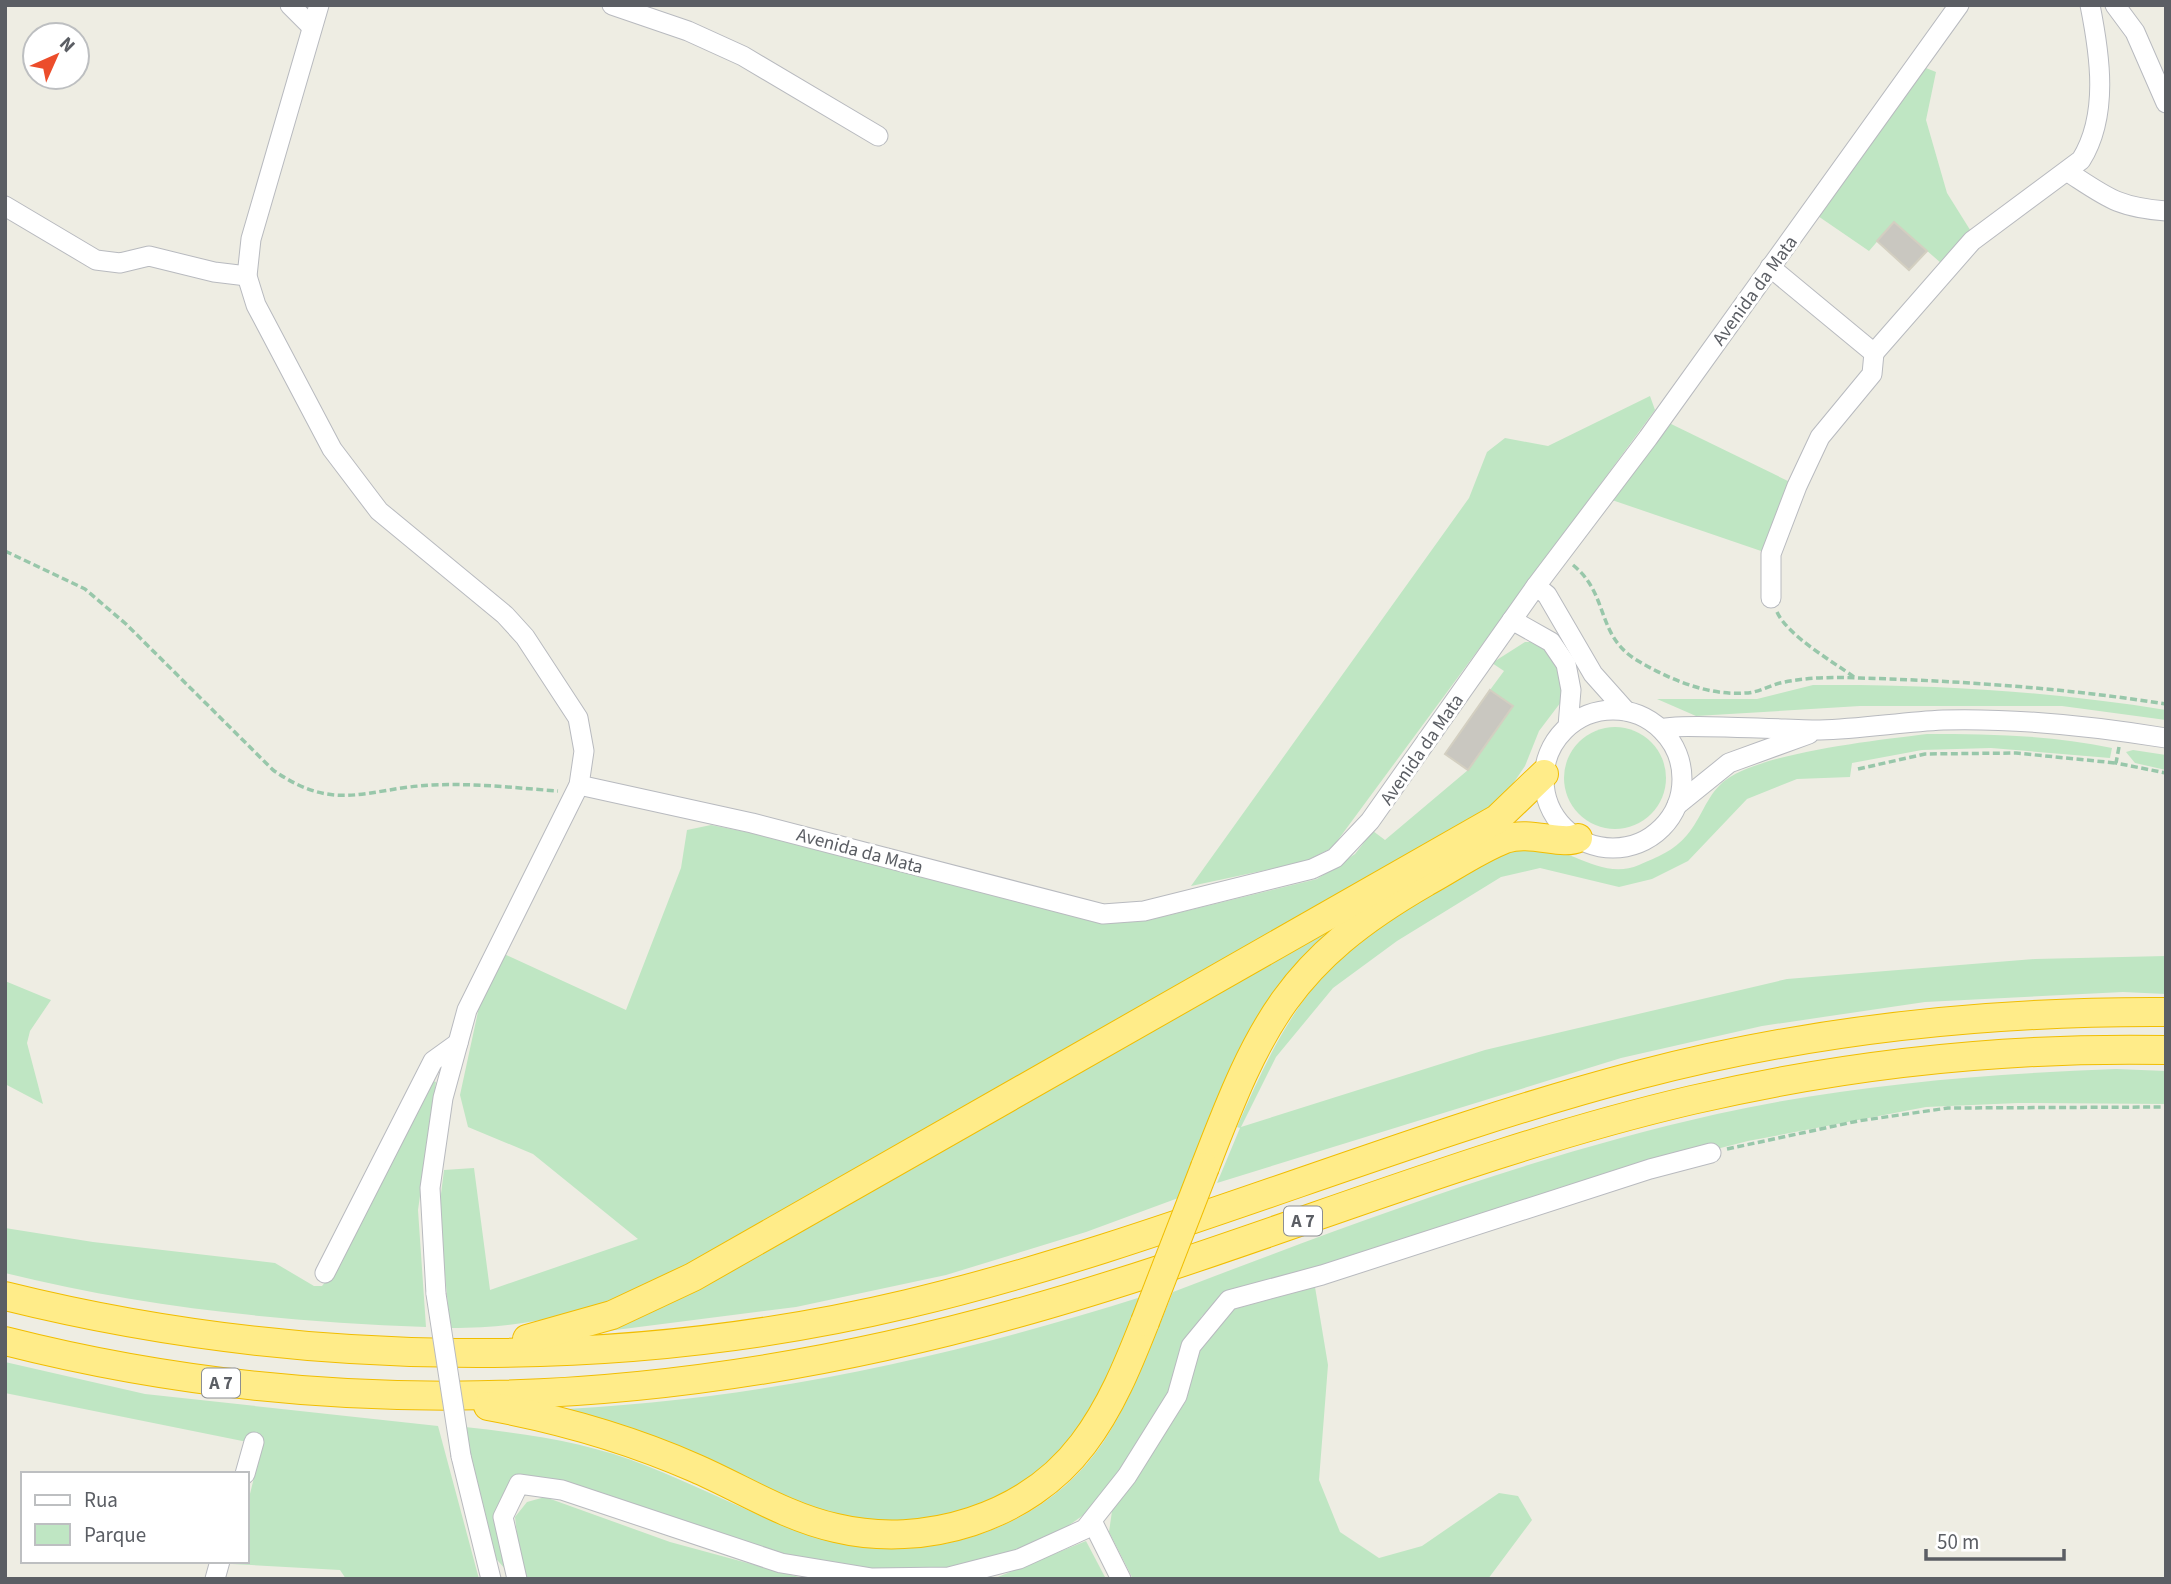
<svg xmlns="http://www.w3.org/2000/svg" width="2171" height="1584" font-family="'Source Sans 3',sans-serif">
  <rect width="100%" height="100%" fill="#eeede3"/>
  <!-- green -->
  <g fill="#bfe6c3">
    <polygon points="1921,66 1936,72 1926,120 1947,193 1972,233 1941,263 1894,222 1869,251 1815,214"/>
    <polygon points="1650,396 1655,410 1332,848 1304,862 1191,886 1469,498 1487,452 1505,438 1548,446"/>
    <polygon points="1667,422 1790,482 1764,552 1612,500"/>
    <path d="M1525,642H1538L1557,657L1564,698L1539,731L1525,766L1510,788L1486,810L630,1297C564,1317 519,1328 450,1328L439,1210L444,1170L474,1168L490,1290L638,1239L533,1154L468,1127L460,1095L479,1007L502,953L626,1010L681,868L687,830L711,825L817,846L1113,923L1145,921L1317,879L1355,854L1373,831L1385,840L1468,770L1513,706L1490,690L1504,671L1492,663Z"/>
    <path d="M1813,685C1932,684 2049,691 2166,710V720L2062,706H1860L1696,716L1657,699H1757Z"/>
    <circle cx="1615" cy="778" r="51"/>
    <path d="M1927,734C1989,734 2051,735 2112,748L2110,758L1991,748L1922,750L1852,763L1850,777L1797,779L1747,799L1688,861L1652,879L1619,887L1540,868L1501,877L1397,941L1333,988L1276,1057L1241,1127L1485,1050L1787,979L2035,959L2166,956V994L2123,992L1925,1002L1762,1026L1621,1058L1217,1183L1240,1128L1237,1127C1272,1046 1304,979 1378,927C1402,910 1430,896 1456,881C1477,869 1506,846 1532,846C1569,846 1601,881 1639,865C1657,857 1674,851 1687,835C1701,819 1706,797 1723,782C1757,753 1879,740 1927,734Z"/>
    <polygon points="2133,750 2166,755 2166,770 2135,763 2126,752"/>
    <polygon points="1430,868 1326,942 1181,1197 1086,1232 946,1275 796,1307 592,1333"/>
    <polygon points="5,981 51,1000 30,1031 27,1043 43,1104 5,1084"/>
    <path d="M2116,1069L2166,1071V1104L2018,1103L1926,1107L1748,1141L1630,1171L1221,1301L1202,1316L1190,1337L1169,1396L1096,1506L1061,1531L1010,1554L947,1571L872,1573L782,1557L548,1478L519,1476C485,1509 502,1538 513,1578L491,1553L465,1427C527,1434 588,1442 647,1466C770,1515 862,1584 999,1527C1042,1509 1078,1480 1104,1441C1134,1395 1152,1342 1173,1292C1351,1224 1530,1156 1717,1114C1848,1085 1982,1074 2116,1069Z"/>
    <path d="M430,1080L436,1082L418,1210L426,1327C285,1322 142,1307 5,1273V1228L93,1242L275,1263L314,1286H322L336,1269Z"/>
    <polygon points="1315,1287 1328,1365 1319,1480 1340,1532 1379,1558 1422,1546 1499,1493 1518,1496 1532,1520 1488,1579 1133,1579 1109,1532 1112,1511 1186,1401 1199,1352 1231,1310"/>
    <path d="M1141,1297L1112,1384L1054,1464L960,1519L855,1525L538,1410C745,1403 945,1359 1141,1297Z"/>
    <polygon points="5,1362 145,1394 438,1426 479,1579 346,1579 340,1570 232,1564 233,1561 247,1561 247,1506 262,1445 5,1393"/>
    <polygon points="545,1497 670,1542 806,1579 527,1579 518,1544 515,1517 527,1502"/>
    <polygon points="1086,1541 1106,1579 993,1579"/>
  </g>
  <!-- building -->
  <g fill="#c9c7c0" stroke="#d3cfc1" stroke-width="2">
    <polygon points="1894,222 1927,251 1909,270 1877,241"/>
    <polygon points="1490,690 1513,706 1468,770 1445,754"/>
  </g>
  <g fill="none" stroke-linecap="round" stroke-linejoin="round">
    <!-- minor casing -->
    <g stroke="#b8babf" stroke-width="21">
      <g id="minor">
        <polyline points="290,5 312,27"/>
        <polyline points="319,5 251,239 247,276 256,305 332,449 379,511 505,615 525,637 578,718 584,751 579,785 467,1010 443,1098 430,1188 436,1294"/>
        <polyline points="612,5 688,31 743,56 878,136"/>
        <polyline points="2115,5 2135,32 2166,103"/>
        <path d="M2068,172C2108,198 2117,207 2166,211"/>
        <polyline points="5,206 96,260 120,263 149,256 214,272 247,276"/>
        <polyline points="1770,267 1874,353"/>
        <path d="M1874,353L1972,241L2081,160C2109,115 2100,55 2090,5"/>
        <polyline points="1536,586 1547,595 1593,674 1626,711"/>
        <polyline points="1771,598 1771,554 1797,486 1820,437 1872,374 1874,353"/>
        <polyline points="1512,620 1551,642 1566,664 1571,690 1568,726"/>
        <circle cx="1613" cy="779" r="69"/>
        <path d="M1661,729C1671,723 1798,730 1820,730C1861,729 1902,722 1943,720C2018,718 2092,726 2166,738"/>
        <polyline points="579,785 752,823 1103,914 1144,911 1312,869 1335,858 1370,821 1536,586 1648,438 1959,5"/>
        <polyline points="1677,805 1729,763 1809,734"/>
        <polyline points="325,1273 433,1061 458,1043"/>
        <polyline points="461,1456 491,1579"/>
        <polyline points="245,1474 254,1442"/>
        <polyline points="1092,1521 1121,1579"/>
        <polyline points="215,1579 220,1561"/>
        <polyline points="517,1579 503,1517 519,1484 562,1490 781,1563 872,1578 949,1577 1019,1559 1085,1529 1127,1476 1177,1396 1191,1346 1229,1300 1322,1275 1650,1169 1711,1153"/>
      </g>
    </g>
    <!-- highway casing -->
    <g stroke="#f1bd00" stroke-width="30">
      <g id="highway">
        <path d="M1205,1167C1260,1024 1289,961 1426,882C1452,868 1477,850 1505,839C1530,830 1562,846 1578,838"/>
        <path d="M5,1296C295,1368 617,1373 907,1304C1156,1245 1391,1140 1638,1075C1810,1030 1988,1011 2166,1012"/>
        <polyline points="527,1339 612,1315 693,1277 1497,819 1544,774"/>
        <path d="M5,1341C343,1427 681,1407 1014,1314C1243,1251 1461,1154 1692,1100C1847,1064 2007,1047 2166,1050"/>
        <path d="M488,1406C559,1419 629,1439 695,1468C741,1488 786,1517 836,1528C924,1549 1027,1518 1083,1444C1111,1407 1128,1365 1145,1322"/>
      </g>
    </g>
    <!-- path -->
    <g stroke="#98c7aa" stroke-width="3.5" stroke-dasharray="7 3.5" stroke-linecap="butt">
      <path d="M5,551L85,589L126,624L273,770C336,814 366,788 433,785C475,783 516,788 558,791"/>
      <path d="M1573,565C1609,594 1596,634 1635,659C1666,678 1707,696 1745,693C1757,693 1769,686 1780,683C1807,677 1833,677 1860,678C1963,681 2064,688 2166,704"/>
      <path d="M1777,612C1788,636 1832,661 1854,677"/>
      <polyline points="2119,747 2116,763 2166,773"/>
      <polyline points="1858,769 1925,754 2016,753 2116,763"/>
      <polyline points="1727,1149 1858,1121 1948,1108 2166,1107"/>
    </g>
    <!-- minor -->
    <use href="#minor" stroke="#fff" stroke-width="19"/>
    <!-- highway -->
    <use href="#highway" stroke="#ffec89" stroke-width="28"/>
    <!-- minor-bridge casing -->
    <g stroke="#b8babf" stroke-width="21" stroke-linecap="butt">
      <polyline id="minor-bridge" points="436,1294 461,1456"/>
    </g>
    <!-- highway-bridge casing -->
    <g stroke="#f1bd00" stroke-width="30" stroke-linecap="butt">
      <polyline id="highway-bridge" points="1145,1322 1205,1167"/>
    </g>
    <!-- minor-bridge -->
    <use href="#minor-bridge" stroke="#fff" stroke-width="19"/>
    <!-- highway-bridge -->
    <use href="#highway-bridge" stroke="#ffec89" stroke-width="28"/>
  </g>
  <g text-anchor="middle" stroke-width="6" stroke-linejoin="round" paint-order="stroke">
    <!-- shield labels -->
    <g fill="#fff" stroke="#8c8e92" stroke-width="2">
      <rect x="1284" y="1206.5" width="38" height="29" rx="5"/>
      <rect x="202" y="1368.5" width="38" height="29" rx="5"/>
    </g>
    <g font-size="18" font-weight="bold" fill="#5b5e64">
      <text x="1303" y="1227">A 7</text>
      <text x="221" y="1389">A 7</text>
    </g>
    <!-- street labels -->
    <g font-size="19" fill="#5b5e64" stroke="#fff">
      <text transform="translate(1754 290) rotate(-54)" y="7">Avenida da Mata</text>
      <text transform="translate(1421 749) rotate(-55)" y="7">Avenida da Mata</text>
      <text transform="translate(860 850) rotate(15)" y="7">Avenida da Mata</text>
    </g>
  </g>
  <!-- border -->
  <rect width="2171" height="1584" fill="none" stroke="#5b5e64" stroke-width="14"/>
  <!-- legend -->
  <rect x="21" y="1472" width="228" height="91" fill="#ffffff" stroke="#bdbfc1" stroke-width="2"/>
  <rect x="35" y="1495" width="35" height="10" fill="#ffffff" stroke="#bdbfc1" stroke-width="2"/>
  <text x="84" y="1507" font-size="21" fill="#5b5e64">Rua</text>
  <rect x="35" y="1524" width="35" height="21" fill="#bfe6c3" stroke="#bdbfc1" stroke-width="2"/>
  <text x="84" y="1542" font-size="21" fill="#5b5e64">Parque</text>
  <!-- north arrow -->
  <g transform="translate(56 56) rotate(45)"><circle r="33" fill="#ffffff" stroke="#bdbfc1" stroke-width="2"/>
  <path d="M0-5L12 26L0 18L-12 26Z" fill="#ec4d2b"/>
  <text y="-10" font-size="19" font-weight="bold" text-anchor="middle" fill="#5b5e64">N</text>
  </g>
  <!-- scale -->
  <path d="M1926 1549v10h138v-10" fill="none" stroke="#5b5e64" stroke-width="3.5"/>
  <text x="1937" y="1549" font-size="21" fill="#5b5e64" stroke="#ffffff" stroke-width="5" paint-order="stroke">50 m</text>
</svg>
